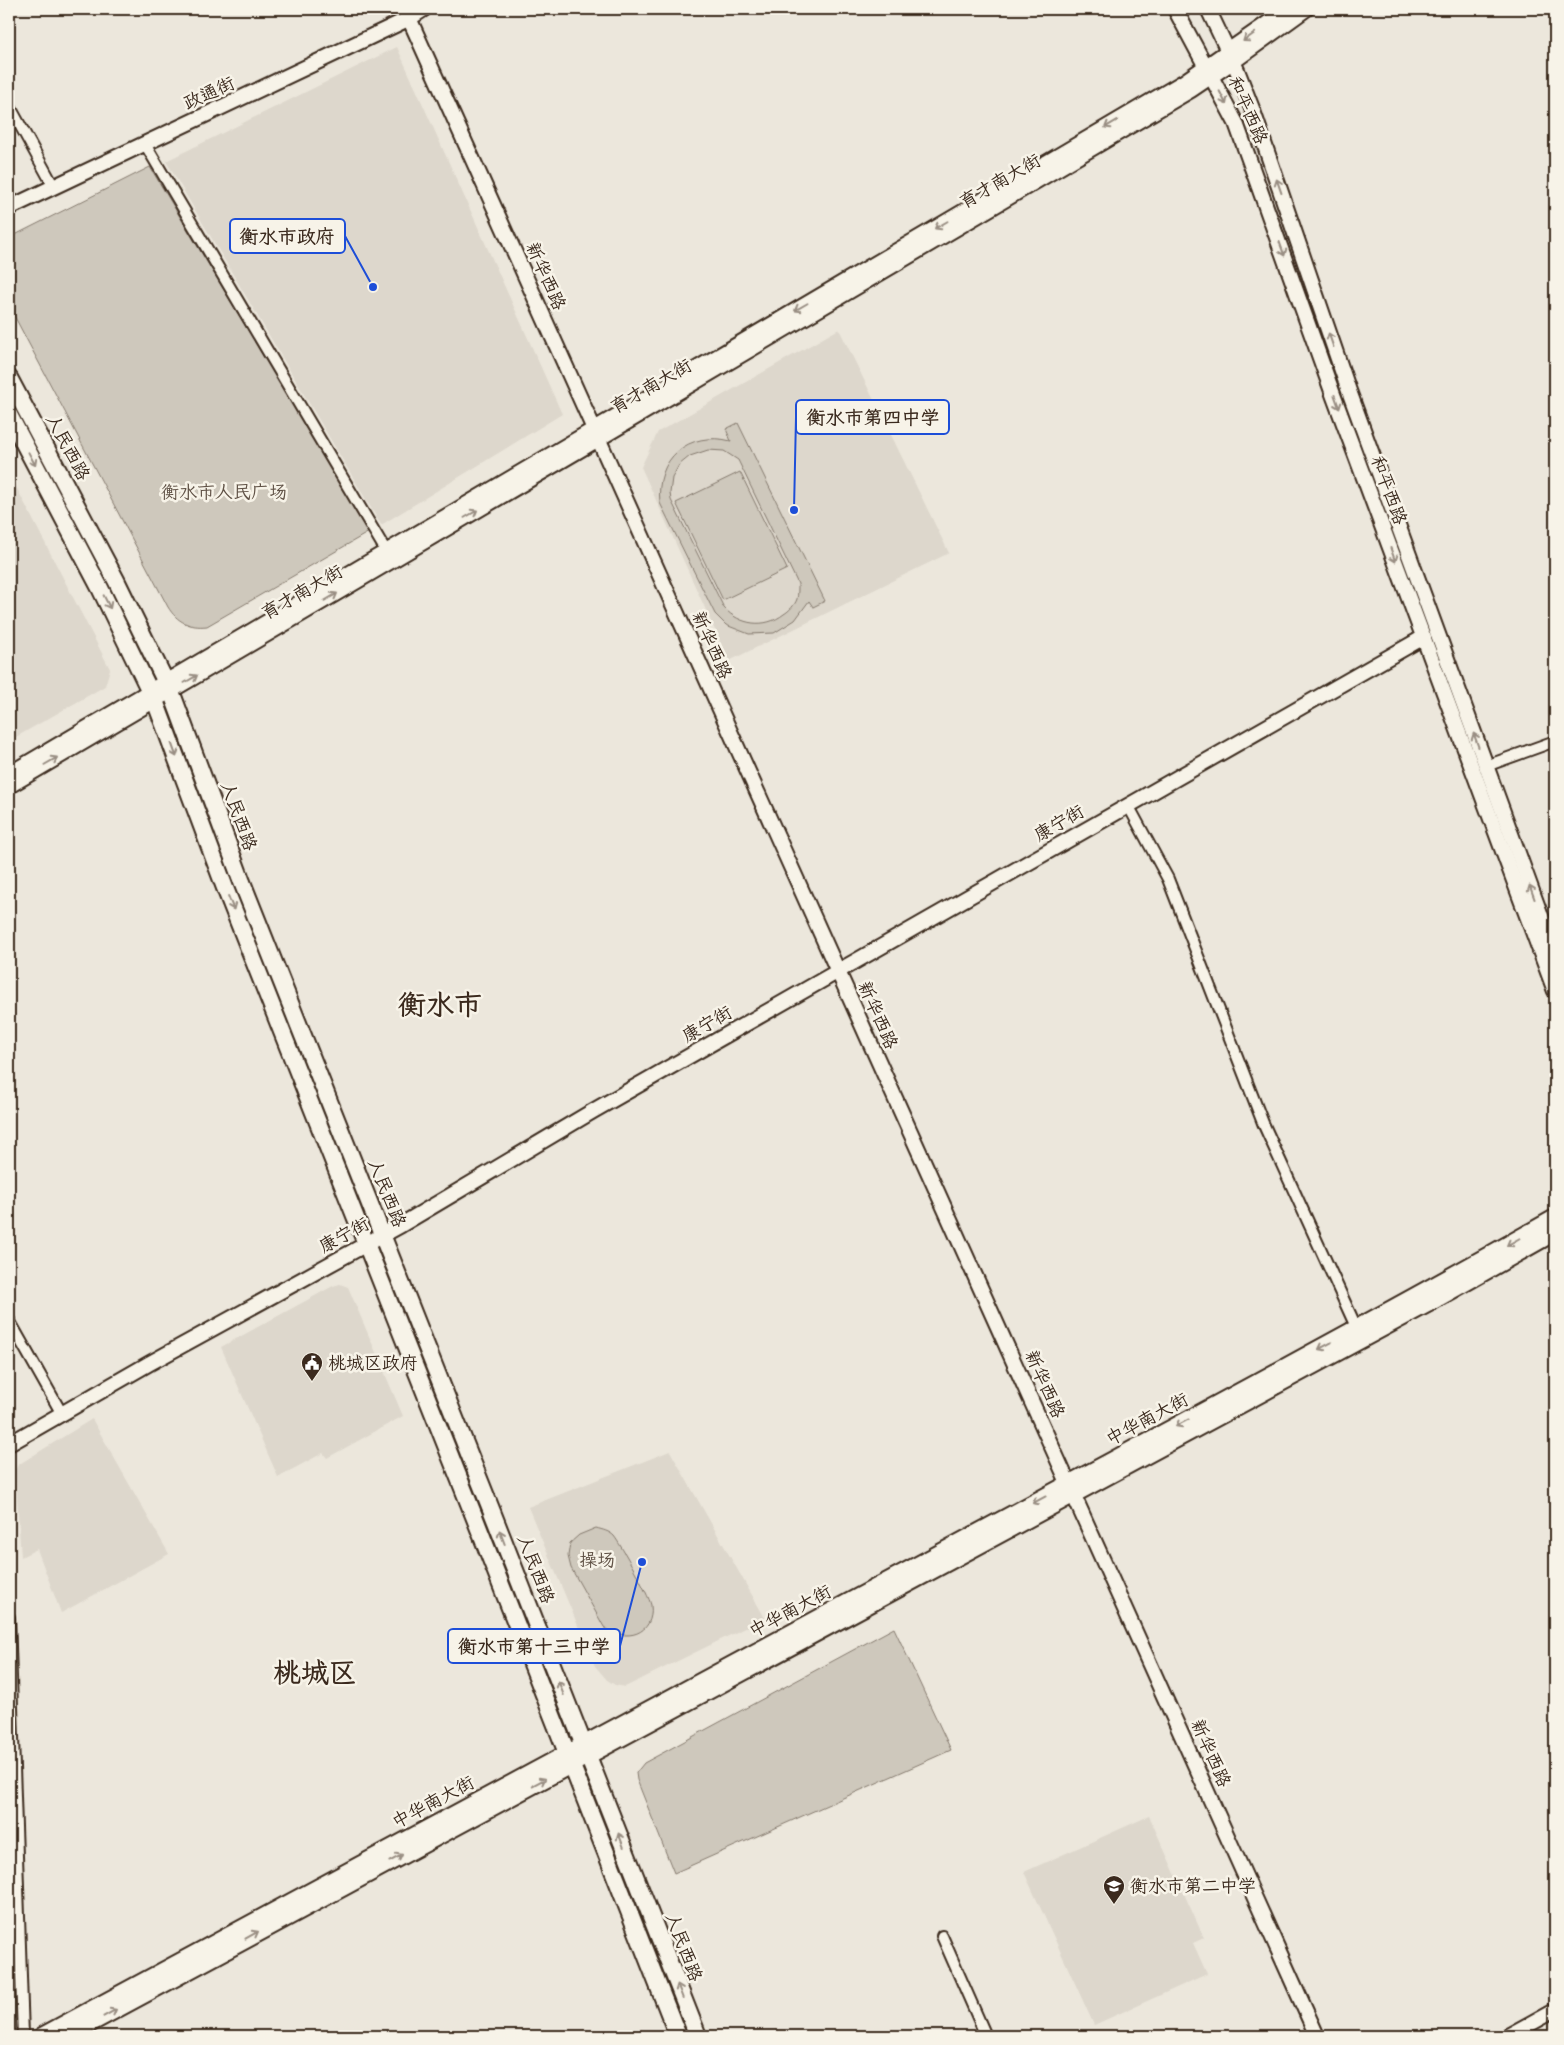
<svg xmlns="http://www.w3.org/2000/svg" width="1564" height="2045" font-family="'Shantell Sans','LXGW WenKai TC',sans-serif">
  <rect width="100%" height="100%" fill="#ece7dc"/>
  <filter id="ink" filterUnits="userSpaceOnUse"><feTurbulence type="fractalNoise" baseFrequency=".02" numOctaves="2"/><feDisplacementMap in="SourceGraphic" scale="10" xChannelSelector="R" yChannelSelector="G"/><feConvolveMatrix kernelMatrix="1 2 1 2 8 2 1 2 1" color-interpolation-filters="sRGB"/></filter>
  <g filter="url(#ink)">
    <!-- built -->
    <g fill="#ddd7cc">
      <polygon points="397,47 562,414 381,525 166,161"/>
      <polygon points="839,329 949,553 729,661 641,467 658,432"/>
      <polygon points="9,473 110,669 105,686 9,741"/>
      <polygon points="340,1284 348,1287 403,1416 327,1458 323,1453 278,1477 221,1347 333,1286"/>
      <polygon points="92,1419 169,1554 61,1613 37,1549 21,1557 15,1470 18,1465"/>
      <polygon points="670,1451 765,1618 625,1687 615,1685 607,1680 595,1666 528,1507"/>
      <polygon points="1149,1816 1204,1938 1193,1943 1207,1974 1094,2025 1024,1872"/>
    </g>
    <!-- park -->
    <g fill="#cec8bc" stroke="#84796d" fill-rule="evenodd">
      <path d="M150,167L369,532L207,626C190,628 177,622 168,607L9,306V238Z"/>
      <path d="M738,423L825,601L813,607L809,601L795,620L774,633L749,634L726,625L715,614L660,503C655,459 688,430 731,441L726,429ZM708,450L724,451L738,460L798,584C798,589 798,595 797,599C795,605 789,611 784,614C765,629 740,625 724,608L671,500L670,493L672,478L679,465L690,456Z"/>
      <polygon points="740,472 787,569 723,600 676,503"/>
      <path d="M596,1528C603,1530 609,1531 614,1536C621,1545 649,1595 651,1605C655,1635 625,1643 604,1627L571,1568L568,1556L570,1543L579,1535Z"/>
      <polygon points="894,1628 951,1750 674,1873 637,1780 636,1773 644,1763"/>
    </g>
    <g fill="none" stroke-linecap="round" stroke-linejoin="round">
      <!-- street casing -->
      <g stroke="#3b2a1e" stroke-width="14">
        <g id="street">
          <polyline points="9,105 54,187"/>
          <polyline points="145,144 386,551"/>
          <polyline points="1486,766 1555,741"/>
          <polyline points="1128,805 1168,879 1263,1123 1357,1329"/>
          <polyline points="9,1320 62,1414"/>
          <polyline points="9,1617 23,2036"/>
          <polyline points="942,1936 986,2036"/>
        </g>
      </g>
      <!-- secondary casing -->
      <g stroke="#3b2a1e" stroke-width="18">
        <g id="secondary">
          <polyline points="405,9 1317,2036"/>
          <polyline points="1175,9 1236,123 1334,397 1555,991"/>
          <polyline points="1208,9 1237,70 1253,111 1349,391 1555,954"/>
          <polyline points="9,208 410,18 424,9"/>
          <polyline points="9,774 1185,81 1288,9"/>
          <polyline points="9,786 1191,90 1234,61 1306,9"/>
          <polyline points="9,1444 150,1363 401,1225 593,1111 1424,637"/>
          <polyline points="1508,2036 1555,2010"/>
        </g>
      </g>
      <!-- primary casing -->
      <g stroke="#3b2a1e" stroke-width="20">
        <g id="primary">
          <polyline points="9,378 116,580 174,699 242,882 491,1509 698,2036"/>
          <polyline points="9,415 100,588 157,706 225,888 474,1516 678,2036"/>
          <path d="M42,2036C384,1850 728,1668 1070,1483C1232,1396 1395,1309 1555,1218"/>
          <polyline points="67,2036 1433,1301 1555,1232"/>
        </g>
      </g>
      <!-- street -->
      <use href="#street" stroke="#f7f3e8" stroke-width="10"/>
      <!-- secondary -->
      <use href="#secondary" stroke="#f7f3e8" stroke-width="14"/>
      <!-- primary -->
      <use href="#primary" stroke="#f7f3e8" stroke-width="16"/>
    </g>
    <!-- one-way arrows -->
    <defs><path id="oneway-shaft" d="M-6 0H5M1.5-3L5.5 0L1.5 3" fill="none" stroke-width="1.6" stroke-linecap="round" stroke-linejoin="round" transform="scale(1.25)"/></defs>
    <g stroke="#998e83">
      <use href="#oneway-shaft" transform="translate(1249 37) rotate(145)"/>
      <use href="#oneway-shaft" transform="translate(1223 98) rotate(63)"/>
      <use href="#oneway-shaft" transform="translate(1111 124) rotate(149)"/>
      <use href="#oneway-shaft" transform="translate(1279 186) rotate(-109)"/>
      <use href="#oneway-shaft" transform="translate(941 225) rotate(150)"/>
      <use href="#oneway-shaft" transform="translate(1282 249) rotate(70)"/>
      <use href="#oneway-shaft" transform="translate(801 307) rotate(150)"/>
      <use href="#oneway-shaft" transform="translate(1331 340) rotate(-109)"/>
      <use href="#oneway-shaft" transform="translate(1337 402) rotate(70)"/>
      <use href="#oneway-shaft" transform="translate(32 459) rotate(62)"/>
      <use href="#oneway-shaft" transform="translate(471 514) rotate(-30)"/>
      <use href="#oneway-shaft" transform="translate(1393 555) rotate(70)"/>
      <use href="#oneway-shaft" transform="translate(331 597) rotate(-30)"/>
      <use href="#oneway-shaft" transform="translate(107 602) rotate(63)"/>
      <use href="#oneway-shaft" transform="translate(191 679) rotate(-30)"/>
      <use href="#oneway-shaft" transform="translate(1476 740) rotate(-110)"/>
      <use href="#oneway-shaft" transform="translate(174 750) rotate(70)"/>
      <use href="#oneway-shaft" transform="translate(51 761) rotate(-30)"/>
      <use href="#oneway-shaft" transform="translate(1532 892) rotate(-110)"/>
      <use href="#oneway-shaft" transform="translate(231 903) rotate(68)"/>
      <use href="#oneway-shaft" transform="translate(1513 1242) rotate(150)"/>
      <use href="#oneway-shaft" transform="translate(1325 1346) rotate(152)"/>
      <use href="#oneway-shaft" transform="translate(1182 1423) rotate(152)"/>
      <use href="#oneway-shaft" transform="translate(1039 1500) rotate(152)"/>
      <use href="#oneway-shaft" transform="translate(502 1537) rotate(-111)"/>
      <use href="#oneway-shaft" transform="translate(561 1688) rotate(-111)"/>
      <use href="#oneway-shaft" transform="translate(539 1782) rotate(-28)"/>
      <use href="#oneway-shaft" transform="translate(621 1840) rotate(-111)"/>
      <use href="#oneway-shaft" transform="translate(396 1858) rotate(-28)"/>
      <use href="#oneway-shaft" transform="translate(252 1935) rotate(-29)"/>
      <use href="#oneway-shaft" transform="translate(680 1991) rotate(-111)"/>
      <use href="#oneway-shaft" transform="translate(110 2013) rotate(-29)"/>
    </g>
  </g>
  <!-- icons -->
  <defs>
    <g id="civic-pin" transform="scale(1.125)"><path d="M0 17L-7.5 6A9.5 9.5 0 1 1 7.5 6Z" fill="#3b2a1e" stroke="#f7f3e8"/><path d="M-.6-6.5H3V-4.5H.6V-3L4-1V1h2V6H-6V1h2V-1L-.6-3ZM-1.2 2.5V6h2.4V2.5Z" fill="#fff"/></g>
    <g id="school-pin" transform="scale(1.125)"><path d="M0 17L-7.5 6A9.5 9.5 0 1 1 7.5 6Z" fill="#3b2a1e" stroke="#f7f3e8"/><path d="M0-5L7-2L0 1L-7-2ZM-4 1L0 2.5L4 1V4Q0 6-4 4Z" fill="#fff"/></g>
  </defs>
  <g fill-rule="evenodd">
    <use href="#civic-pin" x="312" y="1363"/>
    <use href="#school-pin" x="1114" y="1886"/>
  </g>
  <g text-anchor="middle" stroke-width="5" stroke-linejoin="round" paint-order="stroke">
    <!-- street labels -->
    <g font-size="18" fill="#3b2a1e" stroke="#f7f3e8">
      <text transform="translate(209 93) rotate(-25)" y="6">政通街</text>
      <text transform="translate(1248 110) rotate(66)" y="6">和平西路</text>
      <text transform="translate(1000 181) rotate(-30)" y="6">育才南大街</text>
      <text transform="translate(546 276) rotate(66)" y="6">新华西路</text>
      <text transform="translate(651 386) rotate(-30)" y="6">育才南大街</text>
      <text transform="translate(68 447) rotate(62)" y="6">人民西路</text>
      <text transform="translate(1389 490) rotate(70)" y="6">和平西路</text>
      <text transform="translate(302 592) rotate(-30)" y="6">育才南大街</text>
      <text transform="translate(712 645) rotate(66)" y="6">新华西路</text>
      <text transform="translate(239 816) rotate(70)" y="6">人民西路</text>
      <text transform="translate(1059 823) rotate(-30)" y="6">康宁街</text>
      <text transform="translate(878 1015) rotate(66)" y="6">新华西路</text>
      <text transform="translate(707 1024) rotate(-30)" y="6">康宁街</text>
      <text transform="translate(387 1193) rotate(68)" y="6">人民西路</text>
      <text transform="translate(344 1235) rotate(-29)" y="6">康宁街</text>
      <text transform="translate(1045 1384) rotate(66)" y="6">新华西路</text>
      <text transform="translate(1147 1419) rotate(-28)" y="6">中华南大街</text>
      <text transform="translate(536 1569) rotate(69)" y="6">人民西路</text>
      <text transform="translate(790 1611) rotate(-28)" y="6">中华南大街</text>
      <text transform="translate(1211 1753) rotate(66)" y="6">新华西路</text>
      <text transform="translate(433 1802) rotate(-28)" y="6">中华南大街</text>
      <text transform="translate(684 1947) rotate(69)" y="6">人民西路</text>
    </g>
    <!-- park labels -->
    <g font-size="18" fill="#605246" stroke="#f7f3e8">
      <text x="224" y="498">衡水市人民广场</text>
      <text x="597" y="1566">操场</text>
    </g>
    <!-- poi labels -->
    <g font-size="18" fill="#3b2a1e" stroke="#f7f3e8" text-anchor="start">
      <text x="328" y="1369">桃城区政府</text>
      <text x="1130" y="1892">衡水市第二中学</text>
    </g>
    <!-- town labels -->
    <g font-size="28" font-weight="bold" fill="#3b2a1e" stroke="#f7f3e8">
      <text x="440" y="1014">衡水市</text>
      <text x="315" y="1682">桃城区</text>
    </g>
  </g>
  <!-- callouts -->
  <path fill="none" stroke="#1d4ed8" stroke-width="2" d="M373 287L345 236M794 510L796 417M642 1562L620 1646"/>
  <g fill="#1d4ed8" stroke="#f7f3e8" stroke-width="2">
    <circle cx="373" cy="287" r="5"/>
    <circle cx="794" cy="510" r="5"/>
    <circle cx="642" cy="1562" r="5"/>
  </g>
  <g fill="#f7f3e8" stroke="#1d4ed8" stroke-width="2">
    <rect x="230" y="219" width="115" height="34" rx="5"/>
    <rect x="796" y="400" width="153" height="34" rx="5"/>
    <rect x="448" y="1629" width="172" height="34" rx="5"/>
  </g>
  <g font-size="19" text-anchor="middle" font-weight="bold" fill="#3b2a1e">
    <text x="287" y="243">衡水市政府</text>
    <text x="873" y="424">衡水市第四中学</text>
    <text x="534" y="1653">衡水市第十三中学</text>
  </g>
  <!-- margin -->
  <rect width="1564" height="2045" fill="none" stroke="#f7f3e8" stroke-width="30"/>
  <rect x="15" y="15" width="1534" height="2015" fill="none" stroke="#3b2a1e" stroke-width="2" filter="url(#ink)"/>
</svg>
